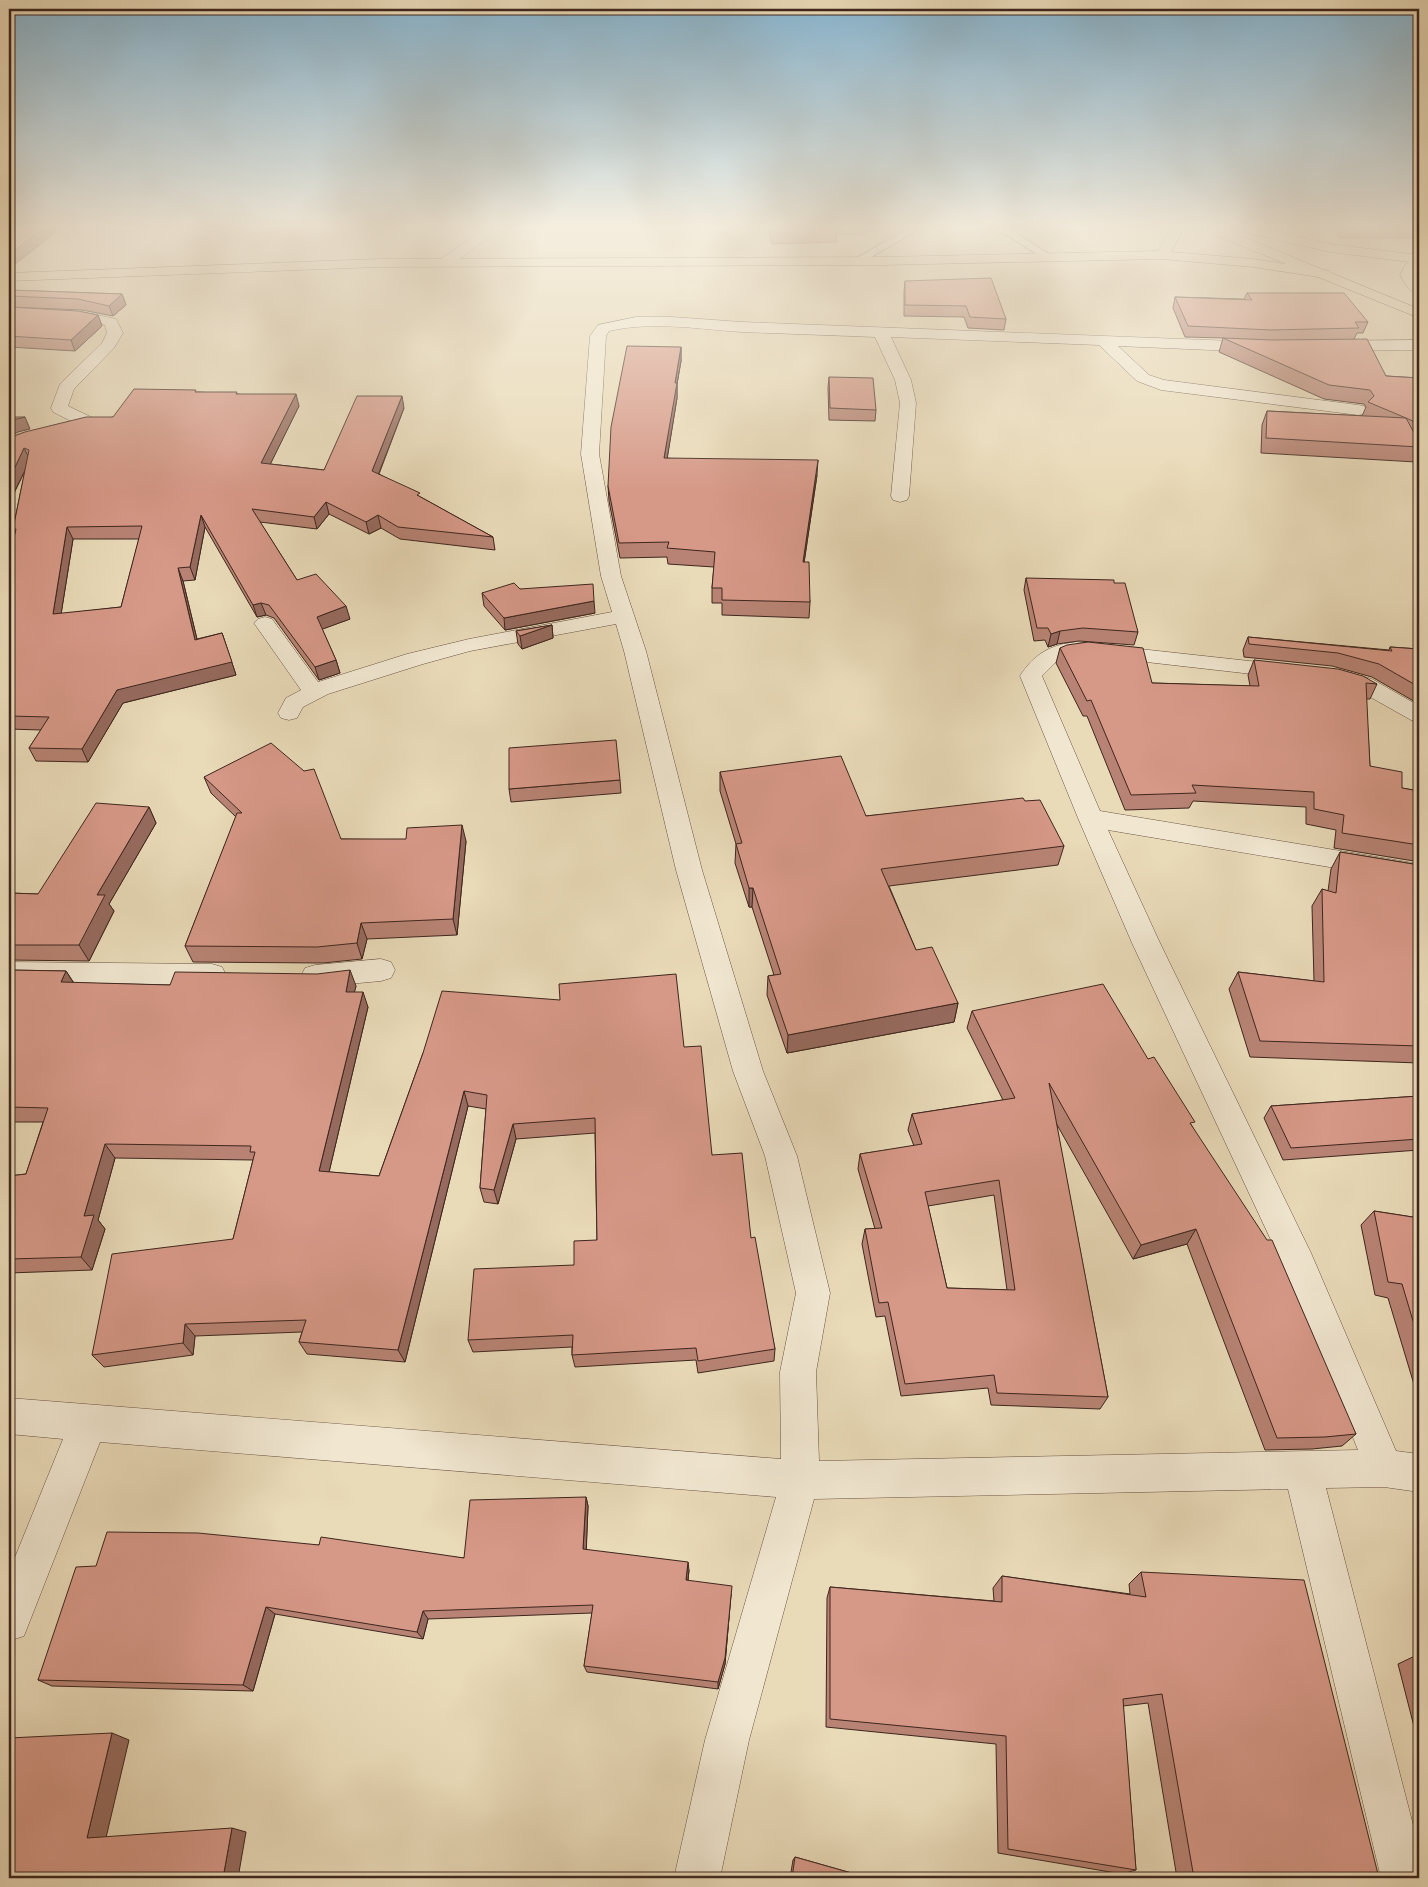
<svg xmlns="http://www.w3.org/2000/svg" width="1428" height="1887" font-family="'IM FELL Great Primer',serif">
  <rect width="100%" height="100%" fill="#e9dab8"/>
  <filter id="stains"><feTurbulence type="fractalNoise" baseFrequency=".004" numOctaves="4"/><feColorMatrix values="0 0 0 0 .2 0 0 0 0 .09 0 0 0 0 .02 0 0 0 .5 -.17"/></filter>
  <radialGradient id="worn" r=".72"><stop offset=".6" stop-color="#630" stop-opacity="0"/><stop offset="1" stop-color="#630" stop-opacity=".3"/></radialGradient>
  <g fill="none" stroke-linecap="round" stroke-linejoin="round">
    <!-- lane casing -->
    <g stroke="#695344" stroke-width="2">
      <g id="lane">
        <polygon points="908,228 921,228 861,263 853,263 852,261"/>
        <polygon points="989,228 1005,228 1015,232 1053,257 1052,259 1044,259 1009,236"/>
      </g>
    </g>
    <!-- street casing -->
    <g stroke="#695344" stroke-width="1">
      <g id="street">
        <polygon points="486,228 501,228 450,266 440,266 438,263 440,260"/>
        <polygon points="9,308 82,312 116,319 123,333 114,348 74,389 68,406 93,418 96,422 93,426 30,442 9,450 9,439 18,434 71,421 53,412 51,408 60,384 102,343 107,333 105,325 82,320 9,316"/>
        <path d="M636,317H672L742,322L1258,342L1264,344L1266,347L1264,350L1258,352L1118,346L1149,375L1164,380L1358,405L1364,406L1366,410L1364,414L1358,415L1161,390L1137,381L1099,345L891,337L911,380L916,403L909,496L907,500L900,502L893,500L891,496L900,403L895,380L875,337C831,335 786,334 742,332C697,329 653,321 609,331L606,336L599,454L621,576L646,651L702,870L763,1071L797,1156L830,1293L816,1372L819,1461L1358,1450L1284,1268L1132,943L1078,818L1020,676C1034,654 1050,645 1076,642L1295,666L1298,671L1295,676L1287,678L1076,654L1057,661L1042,676L1100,811L1419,864V882L1108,830L1160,943L1311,1253L1396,1451L1419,1454V1492L1384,1487L1326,1488L1419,1848V1878H1381L1288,1489L814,1499L749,1740L720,1878H674L705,1740L776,1497L100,1442L24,1636L9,1641V1572L63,1439L9,1434V1398L781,1459L780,1372L796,1293L765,1156L733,1071L676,870L624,651L616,624L470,651L423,664L328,694L303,707L297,718L289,720L281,718L278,713L286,698L301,690L254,623L258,619L265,617L272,619L318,682L407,654L469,639L612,612L601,576L581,454L590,336L598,325Z"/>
        <polygon points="1419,340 1419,350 1333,351 1328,349 1325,346 1328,343 1333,341"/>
        <polygon points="1340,670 1372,679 1419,706 1419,722 1411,720 1356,689 1332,682 1329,677 1332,672"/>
        <polygon points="381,959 391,962 395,970 391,978 381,981 315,987 305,984 301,976 305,968 315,965"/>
        <polygon points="9,962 212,964 222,967 226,975 222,983 212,986 9,984"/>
      </g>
    </g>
    <!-- primary casing -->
    <g stroke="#3e261e" stroke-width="1">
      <g id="primary">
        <polygon points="1171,228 1184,228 1171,252 1253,259 1325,270 1330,271 1332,274 1330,277 1325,278 1253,267 1162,259 882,265 378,267 9,281 9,273 378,259 882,257 1158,251"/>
        <path d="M1238,228H1263L1330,244L1419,255V268L1414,275L1419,283V294C1409,292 1405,284 1400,275L1405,265L1409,262L1330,252L1239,231Z"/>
      </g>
    </g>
    <!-- highway casing -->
    <g stroke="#3e261e" stroke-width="1">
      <polygon id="highway" points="1204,228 1222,228 1419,309 1419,318 1205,231"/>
    </g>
    <!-- lane -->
    <use href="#lane" fill="#f1e7d1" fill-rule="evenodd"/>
    <!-- street -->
    <use href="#street" fill="#f1e7d1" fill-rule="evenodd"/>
    <!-- primary -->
    <use href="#primary" fill="#e9dab8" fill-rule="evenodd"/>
    <!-- highway -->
    <use href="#highway" fill="#e9dab8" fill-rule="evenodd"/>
  </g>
  <!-- wall -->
  <g fill="#b88374" stroke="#3e261e" fill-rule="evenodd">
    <polygon points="768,228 876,228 876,232 865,231 864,235 837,234 836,242 772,244"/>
    <polygon points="1331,228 1419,228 1419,238 1340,238"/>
    <polygon points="905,281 1006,319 1004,330 968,328 964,317 904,316 904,292"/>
    <polygon points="9,290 122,294 126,305 113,316 82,310 9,307"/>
    <polygon points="1247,293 1368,322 1363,333 1357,333 1354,339 1386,376 1419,378 1419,454 1416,462 1261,453 1262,425 1267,411 1362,416 1366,407 1364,404 1324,399 1219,352 1223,338 1185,337 1173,308 1175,297 1244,299"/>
    <polygon points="9,307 98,315 102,326 75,351 9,347"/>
    <polygon points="681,347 681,361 677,384 677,398 667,458 817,475 804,562 810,602 809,618 722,615 722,603 712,603 712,588 714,567 668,564 667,557 620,558 609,501 608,486"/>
    <polygon points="829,377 876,410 875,421 829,420 828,388"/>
    <path d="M197,392L238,394L299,406L270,464L324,470L404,408L379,474L493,537L495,550L400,539L381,528L369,534L329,514L317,529L260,522L297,580L350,619L322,629L336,660L340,673L319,680L274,618L266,615L257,617L205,527L195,580L183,581L197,639L222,633L236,675L123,703L88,762L36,761L29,748L41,730L9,729V559L15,533L13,529L25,471L9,503V438L113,417ZM73,539H139L121,607L61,614Z"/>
    <polygon points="1026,578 1138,632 1134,645 1079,641 1057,644 1048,647 1045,640 1034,641 1024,590"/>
    <polygon points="520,589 595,613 505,630 484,606 482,593"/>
    <polygon points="552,625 553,638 522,649 518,644 516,631"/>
    <polygon points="1248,637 1389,650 1390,647 1419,649 1419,703 1417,703 1372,677 1332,666 1244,657 1243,650"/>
    <polygon points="1060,648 1152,683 1250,686 1248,675 1254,660 1377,684 1370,699 1366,699 1370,766 1402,788 1419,791 1419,852 1414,861 1334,848 1336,830 1306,824 1306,807 1193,801 1189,808 1125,810 1087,716 1083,716 1056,663"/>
    <polygon points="720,772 866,816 1025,801 1064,846 1058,865 889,886 916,950 958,1003 954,1022 787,1053 767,995 768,976 774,975 752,907 749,907 735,863 736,844 720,791"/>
    <polygon points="204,777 341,839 466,841 457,935 367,939 362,959 323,963 193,962 185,946 236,817 211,793"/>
    <polygon points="620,780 621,793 511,802 509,789"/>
    <polygon points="149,807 156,823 109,904 114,911 89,961 9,960 9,893 38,894"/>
    <polygon points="1340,852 1419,865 1419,1063 1250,1057 1229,989 1238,972 1314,981 1312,906 1322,889 1328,891 1331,869"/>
    <polygon points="9,970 66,971 74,983 170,985 356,986 354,992 368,1007 329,1172 379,1176 423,1053 684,1047 712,1155 751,1238 775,1349 774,1361 698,1373 696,1360 575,1367 572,1355 572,1347 473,1352 468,1340 574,1265 597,1240 595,1133 516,1139 498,1204 484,1202 480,1188 486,1109 468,1106 405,1362 307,1354 299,1342 302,1332 195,1336 193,1355 104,1367 92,1355 233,1239 253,1160 115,1158 98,1220 105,1229 92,1270 9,1273 9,1176 26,1174 43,1122 9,1122"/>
    <path d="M972,1011L1148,1059L1192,1126L1356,1434L1342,1446L1312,1449L1265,1450L1187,1244L1133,1259L1056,1123L1108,1397L1100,1409L991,1405L988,1388L901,1396L885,1316L876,1317L862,1244L865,1229H875L858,1169L860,1154L914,1146L908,1130L912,1114L1003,1100L967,1028ZM994,1195L1007,1290L947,1288L928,1206Z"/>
    <polygon points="1419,1096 1419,1150 1283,1160 1264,1118 1271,1106"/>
    <polygon points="1374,1211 1419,1218 1419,1401 1388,1298 1375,1295 1361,1225"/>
    <polygon points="586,1497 588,1506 586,1550 689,1570 688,1581 731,1594 725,1664 718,1689 587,1672 584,1666 592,1613 428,1619 423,1639 275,1614 253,1691 52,1686 38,1680 96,1566 319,1545 464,1558"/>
    <polygon points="1141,1572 1379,1878 1177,1878 1148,1703 1123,1706 1136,1870 1122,1874 998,1853 996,1744 826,1727 827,1598 830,1587 994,1601 993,1588 1002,1576 1130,1594 1129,1584"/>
    <polygon points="1417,1655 1419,1655 1419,1746 1398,1664"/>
    <polygon points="795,1857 869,1878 790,1878 793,1860"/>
  </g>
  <!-- shaded-wall -->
  <g fill="#966a5e" stroke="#3e261e">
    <polygon points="44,228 61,228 9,269 9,255"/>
    <polygon points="122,294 126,305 113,316 109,306"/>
    <polygon points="98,315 102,326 75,351 71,340"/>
    <polygon points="681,347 681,361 677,384 677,398 665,472 664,458 675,383"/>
    <polygon points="296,394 299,406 265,475 261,463"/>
    <polygon points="402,396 404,408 375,483 372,471"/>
    <polygon points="25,417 30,429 18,432 9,437 9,422 12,420"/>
    <polygon points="24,448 30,460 9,503 9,480"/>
    <polygon points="818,460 817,475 802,577 803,562"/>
    <polygon points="326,502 329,514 317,529 314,517"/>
    <polygon points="201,515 205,527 195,580 190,567"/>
    <polygon points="378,515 381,528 369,534 366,522"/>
    <polygon points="67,527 73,539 59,627 53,614"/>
    <polygon points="178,568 183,581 200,652 195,640"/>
    <polygon points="594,601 595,613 505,630 504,618"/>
    <polygon points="261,603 266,615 257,617 253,605"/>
    <polygon points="346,606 350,619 320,630 317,617"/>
    <polygon points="552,625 553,638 522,649 520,636"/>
    <polygon points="1060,631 1057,644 1048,647 1051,634"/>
    <polygon points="222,633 236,675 123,703 88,762 82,749 117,690"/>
    <polygon points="336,660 340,673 319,680 315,667"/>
    <polygon points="149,807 156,823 109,904 114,911 89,961 79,945 97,895"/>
    <polygon points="462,825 466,841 457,935 453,919"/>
    <polygon points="749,888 753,888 752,907 749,907"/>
    <polygon points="361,923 367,939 362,959 357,943"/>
    <polygon points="350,970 356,986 351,1007 346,992"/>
    <polygon points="66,971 76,987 61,982"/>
    <polygon points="363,992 368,1007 326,1185 319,1171"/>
    <polygon points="958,1003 954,1022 787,1053 788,1035"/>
    <polygon points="464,1091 468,1106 405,1362 398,1350"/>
    <polygon points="513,1124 516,1139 498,1204 494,1190"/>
    <polygon points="105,1144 115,1158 98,1220 105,1229 92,1270 81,1257 84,1216"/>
    <polygon points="1196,1229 1187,1244 1133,1259 1141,1245"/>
    <polygon points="185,1324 195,1336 193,1355 183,1343"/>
    <polygon points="586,1497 588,1506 586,1558 583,1549"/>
    <polygon points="688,1562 689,1570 687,1588 686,1580"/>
    <polygon points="731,1594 725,1664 718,1689 718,1682"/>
    <polygon points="266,1607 275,1614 253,1691 243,1685"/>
    <polygon points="423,1611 428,1619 423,1639 417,1632"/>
    <polygon points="112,1733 129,1740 105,1842 87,1838"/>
    <polygon points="232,1828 246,1832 238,1878 223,1878"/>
  </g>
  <!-- building -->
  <g fill="#d69887" stroke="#3e261e" fill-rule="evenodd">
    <polygon points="9,228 44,228 9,255"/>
    <polygon points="772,228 837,228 773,230"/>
    <polygon points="991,278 1006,319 970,317 966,306 905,305 905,281"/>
    <polygon points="9,290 122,294 109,306 78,299 9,296"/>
    <polygon points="1247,293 1344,293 1368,322 1355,322 1359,328 1271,330 1188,326 1175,297 1252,300"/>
    <polygon points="9,307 78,311 98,315 71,340 9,336"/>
    <polygon points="1223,338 1272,340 1367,339 1386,376 1419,378 1419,424 1406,418 1419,442 1419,447 1266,438 1267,411 1406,418 1368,402 1374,396 1370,390 1329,385"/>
    <polygon points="627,346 681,347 675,383 677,383 664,458 818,460 803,562 809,562 810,602 722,600 722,588 712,588 715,552 667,548 669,542 619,543 608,486 611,427"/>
    <polygon points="829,377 873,378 876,410 830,408"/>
    <path d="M134,389L196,390L195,392H237L236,394H296L261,463L324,470L357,396H402L372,471L420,493L417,495L493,537L398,527L378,515L366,522L326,502L314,517L252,509L297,580L316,574L346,606L317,617L336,660L315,667L269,605L261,603L253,605L201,515L190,567L178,568L195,640L222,633L232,662L117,690L82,749L29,748L49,717L9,716V559L16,529H13L29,450L24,448L9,480V438L25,432L86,417H113ZM142,526L121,607L53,614L67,527Z"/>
    <polygon points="9,417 25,417 12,420 9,422"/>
    <polygon points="1026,578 1114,580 1114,583 1125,583 1138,632 1083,628 1060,631 1051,634 1048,628 1037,628"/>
    <polygon points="514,583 520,589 593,584 594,601 504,618 482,593"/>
    <polygon points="552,625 520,636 516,631"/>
    <polygon points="1248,637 1392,651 1390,647 1419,649 1419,687 1379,664 1338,653 1249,644"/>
    <polygon points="1088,642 1143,648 1152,683 1259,686 1254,660 1338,669 1363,676 1377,684 1366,683 1370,766 1402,772 1402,788 1419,791 1419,845 1342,833 1344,815 1314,809 1314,792 1192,785 1196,793 1131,795 1091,700 1087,701 1060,648 1067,645"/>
    <polygon points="616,740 620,780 509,789 509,748"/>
    <polygon points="271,743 304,771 314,769 341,839 406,839 407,828 462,825 453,919 361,923 357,943 317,947 185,946 237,813 242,813 204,777"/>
    <polygon points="841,756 866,816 1023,798 1025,801 1040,800 1064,846 881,869 916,950 932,947 958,1003 788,1035 768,976 781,974 753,888 749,888 736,844 742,843 720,772"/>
    <polygon points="96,803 149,807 97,895 105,895 79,945 9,945 9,893 38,894"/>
    <polygon points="1340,852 1419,865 1419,1046 1260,1041 1238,972 1324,982 1322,889 1336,893"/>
    <polygon points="9,970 66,971 61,982 170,985 175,972 317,974 350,970 346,992 363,992 319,1171 379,1176 423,1053 442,991 560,1000 559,984 676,974 684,1047 701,1046 712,1155 742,1153 751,1238 755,1237 775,1349 698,1361 696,1348 572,1355 573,1335 468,1340 474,1269 574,1265 574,1241 597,1240 595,1118 513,1124 494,1190 480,1188 487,1095 464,1091 398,1350 299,1342 306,1320 185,1324 183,1343 92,1355 112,1254 233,1239 255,1152 250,1152 251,1146 105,1144 84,1216 94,1215 81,1257 9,1259 9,1176 26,1174 48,1108 9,1107"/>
    <path d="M1103,984L1148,1059L1154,1057L1195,1122L1190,1123L1267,1240H1272L1356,1434L1325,1437L1277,1438L1196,1229L1141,1245L1049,1083L1108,1397L997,1393L994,1375L905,1384L888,1302L879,1303L865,1229L882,1228L860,1154L922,1144L912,1114L1015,1098L972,1011ZM999,1180L1015,1290L947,1288L925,1192Z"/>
    <polygon points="1419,1096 1419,1139 1291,1148 1271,1106"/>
    <polygon points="1374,1211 1419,1218 1419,1341 1402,1284 1388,1282"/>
    <polygon points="586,1497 583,1549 688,1562 686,1580 732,1586 725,1658 718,1682 584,1666 593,1605 423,1611 417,1632 266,1607 243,1685 38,1680 76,1567 96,1566 107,1532 198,1533 319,1545 321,1537 464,1558 470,1500"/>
    <polygon points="1141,1572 1304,1580 1379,1878 1194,1878 1162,1694 1123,1699 1136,1870 1008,1849 1006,1736 830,1719 830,1587 1002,1602 1002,1576 1146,1597"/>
    <polygon points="112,1733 87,1838 232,1828 223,1878 9,1878 9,1738"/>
    <polygon points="795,1857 869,1878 792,1878"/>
  </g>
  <!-- sky -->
  <linearGradient id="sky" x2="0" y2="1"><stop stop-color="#87b6d2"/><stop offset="0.46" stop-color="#f5eedf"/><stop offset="1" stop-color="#f5eedf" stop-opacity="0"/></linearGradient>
  <rect width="1428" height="493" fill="url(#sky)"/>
  <!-- margin -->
  <rect width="1428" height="1887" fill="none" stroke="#e9dab8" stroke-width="30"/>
  <rect x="10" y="10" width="1408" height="1867" fill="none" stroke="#3e261e" stroke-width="2.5"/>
  <rect x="15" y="15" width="1398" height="1857" fill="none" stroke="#3e261e"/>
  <rect width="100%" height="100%" filter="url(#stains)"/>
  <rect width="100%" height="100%" fill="url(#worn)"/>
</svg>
